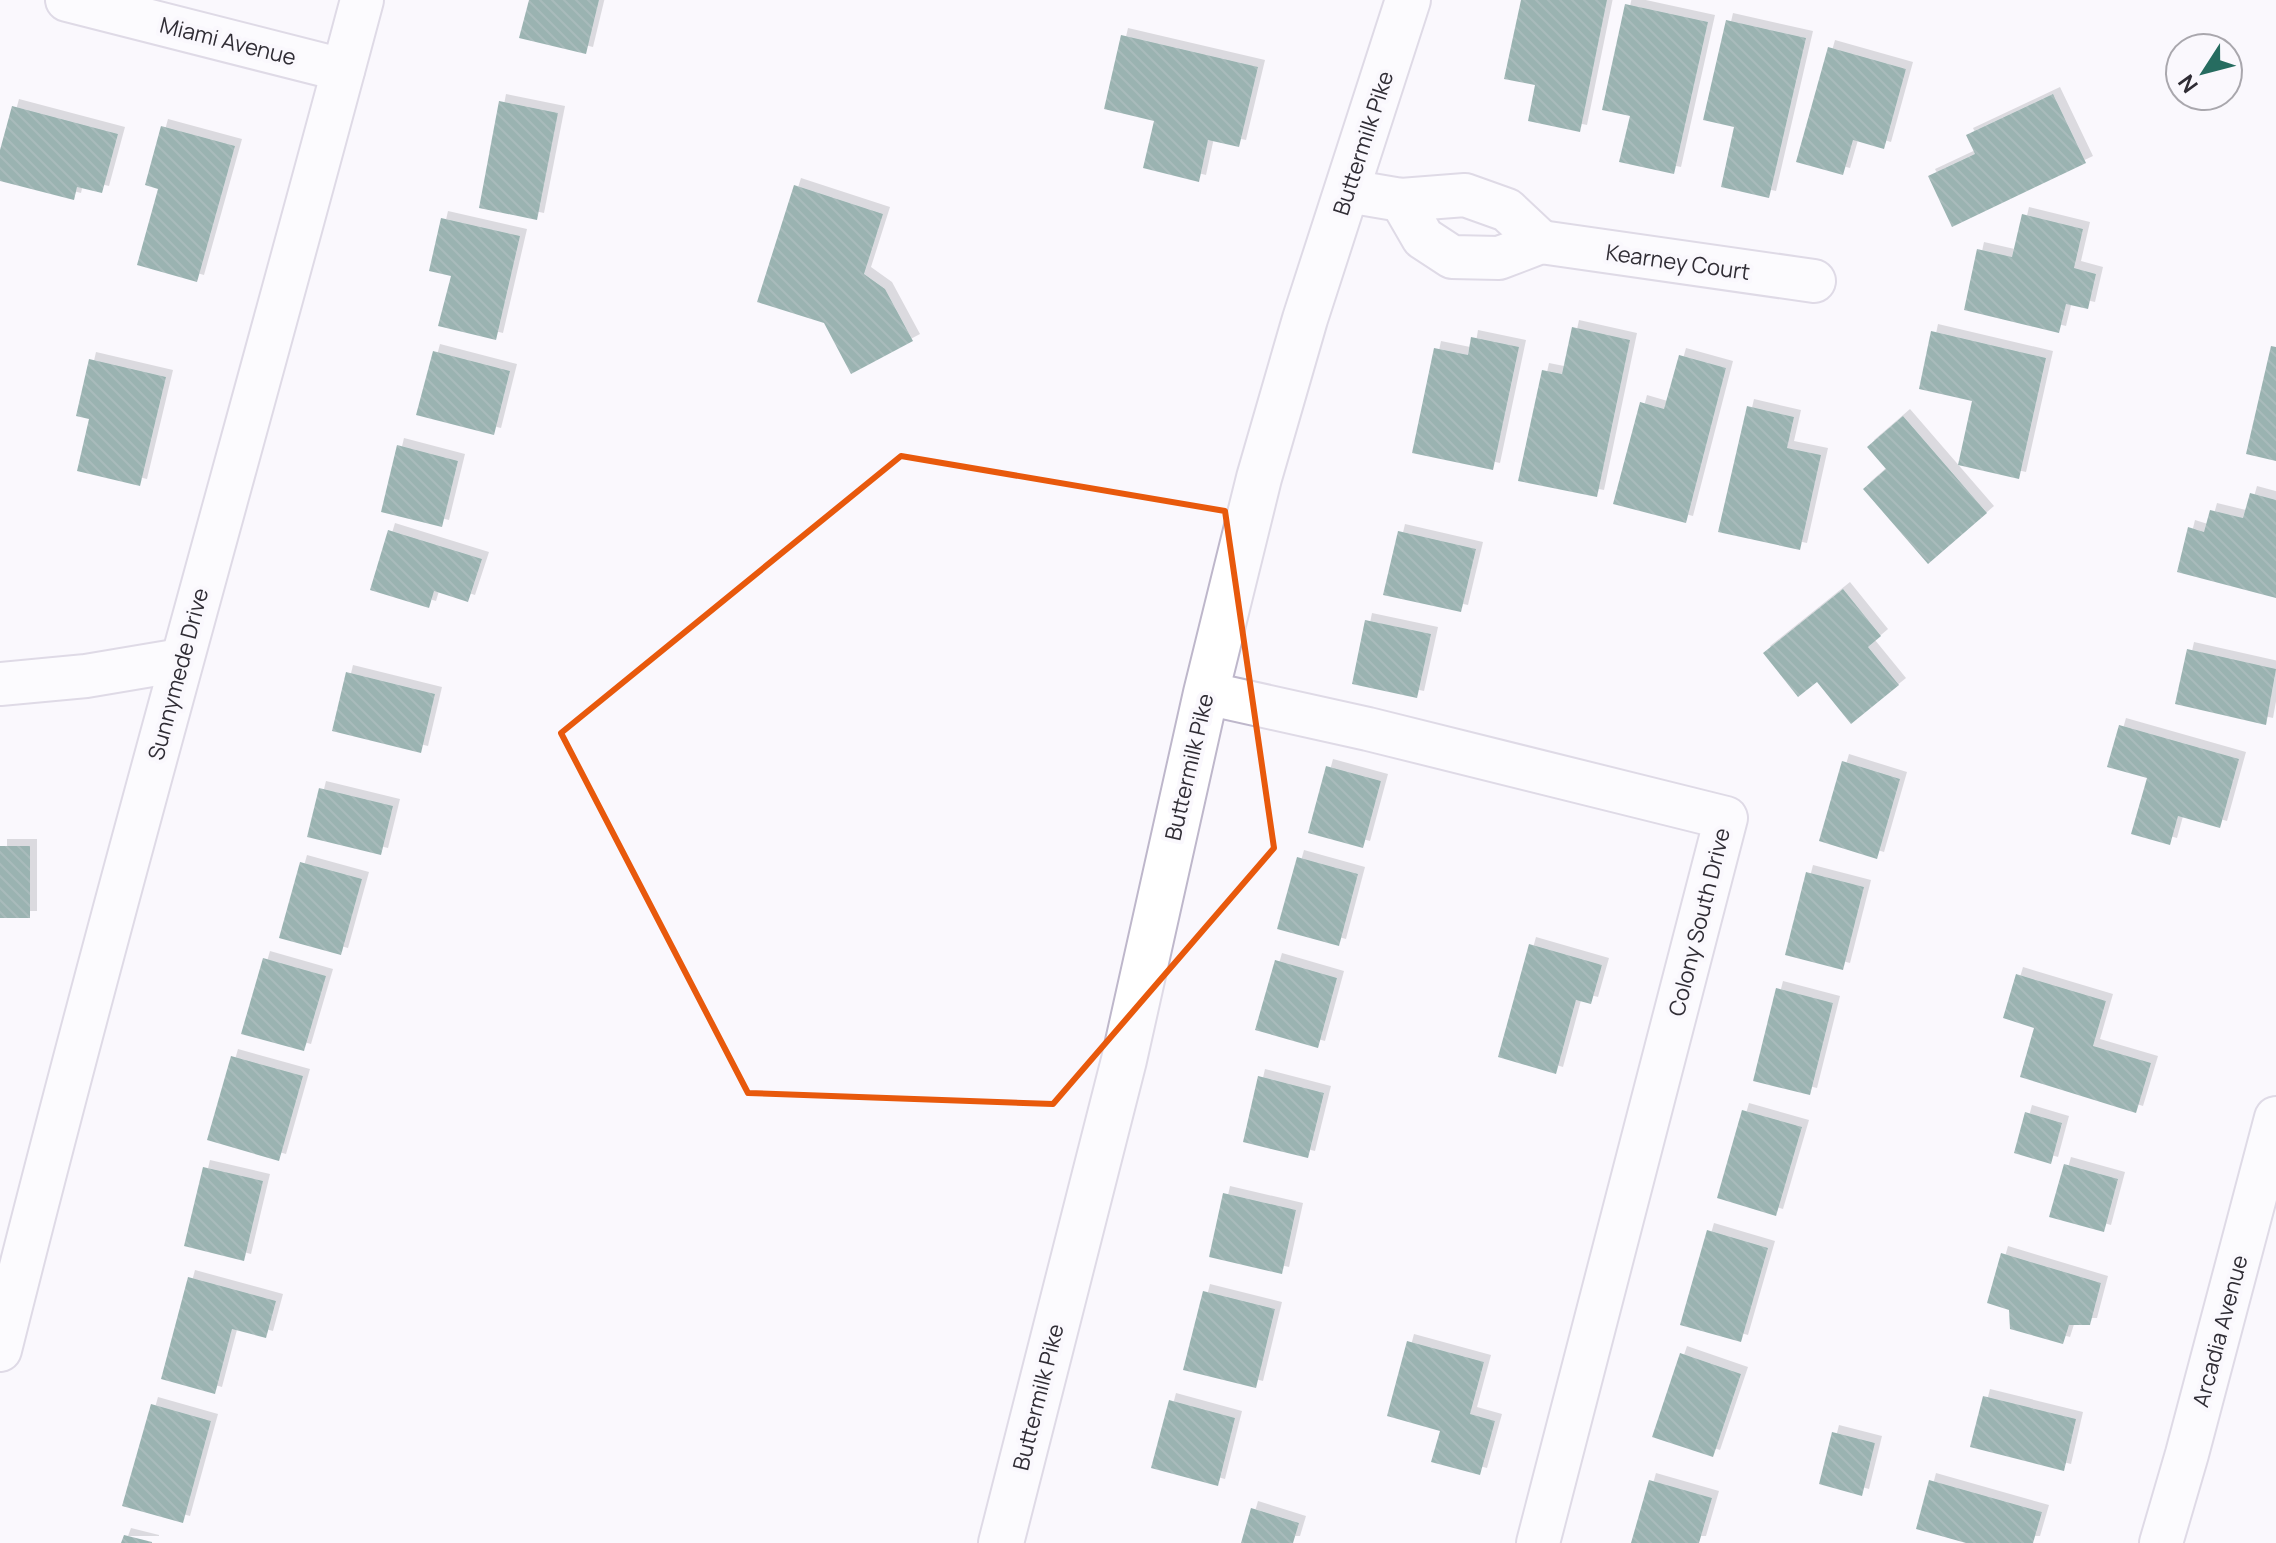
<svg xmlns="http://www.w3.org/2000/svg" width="2276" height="1543" font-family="Manrope,sans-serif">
  <defs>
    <pattern id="building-back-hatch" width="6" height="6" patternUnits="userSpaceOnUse" patternTransform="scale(2)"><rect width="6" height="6" fill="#285f55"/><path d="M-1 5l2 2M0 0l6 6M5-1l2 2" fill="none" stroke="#47726b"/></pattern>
    <filter id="shadow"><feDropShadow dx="7" dy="-7" stdDeviation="0" flood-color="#0004"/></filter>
  </defs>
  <rect width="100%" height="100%" fill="#faf8fd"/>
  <!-- building -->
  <g fill="url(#building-back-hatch)" filter="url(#shadow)">
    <polygon points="529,0 599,0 586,54 519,38"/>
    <polygon points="1521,0 1607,0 1580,132 1528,121 1535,85 1504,79"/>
    <polygon points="1625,4 1708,22 1674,174 1619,162 1630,116 1602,110"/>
    <polygon points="1726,20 1806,38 1769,198 1721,187 1734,127 1703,120"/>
    <polygon points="1121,35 1258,67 1239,147 1208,140 1199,182 1143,168 1154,121 1104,109"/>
    <polygon points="1828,47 1906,69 1884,149 1853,140 1843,175 1796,162"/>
    <polygon points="2053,94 2086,163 1952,227 1928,176 1975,154 1966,135"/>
    <polygon points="499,101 558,113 537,220 479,208"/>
    <polygon points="12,106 118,134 102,193 77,187 74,200 0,181 0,150"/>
    <polygon points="161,126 235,146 197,282 137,265 158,189 145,185"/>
    <polygon points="794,185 883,214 864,274 885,289 913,341 851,374 824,323 757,302"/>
    <polygon points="2022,214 2083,229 2074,268 2096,274 2088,309 2066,304 2059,333 1964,310 1977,249 2012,257"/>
    <polygon points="441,218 520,236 496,340 438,326 451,276 429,271"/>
    <polygon points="1572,327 1630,340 1597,497 1518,481 1542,370 1562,374"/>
    <polygon points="1931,331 2046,358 2019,479 1958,465 1972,401 1919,389"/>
    <polygon points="1471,337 1519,347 1493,470 1412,453 1434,348 1468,355"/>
    <polygon points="2271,346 2276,347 2276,461 2246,454"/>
    <polygon points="433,351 510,371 494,435 416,415"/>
    <polygon points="1679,355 1726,368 1686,523 1613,504 1640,402 1664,409"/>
    <polygon points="89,359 166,377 140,486 77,471 89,419 76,416"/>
    <polygon points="1747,406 1794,417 1787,448 1821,455 1800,550 1718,532"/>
    <polygon points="1903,416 1987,513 1928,564 1863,489 1886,469 1867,447"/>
    <polygon points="397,445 458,461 442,527 381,512"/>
    <polygon points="2250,493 2276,500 2276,598 2177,572 2188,527 2204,532 2210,510 2243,518"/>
    <polygon points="388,530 482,559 468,602 434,591 429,608 370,590"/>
    <polygon points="1398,531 1476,549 1461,612 1383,595"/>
    <polygon points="1843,589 1881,636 1868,647 1899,685 1851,724 1817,682 1798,697 1763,653"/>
    <polygon points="1365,620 1431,634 1417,698 1352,684"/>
    <polygon points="2187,649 2276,669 2266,725 2175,704"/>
    <polygon points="346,672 435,694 421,753 332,731"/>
    <polygon points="2119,725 2239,759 2220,828 2178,816 2170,845 2131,834 2147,778 2107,767"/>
    <polygon points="1842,761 1900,779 1877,859 1819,841"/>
    <polygon points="1326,766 1381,781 1363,848 1308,833"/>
    <polygon points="319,788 393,806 381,855 307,837"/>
    <rect x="0" y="846" width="30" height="72"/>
    <polygon points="1297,857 1358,874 1339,946 1277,929"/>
    <polygon points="300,862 362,879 341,955 279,938"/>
    <polygon points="1806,872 1864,887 1843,970 1785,955"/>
    <polygon points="1529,944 1602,965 1591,1004 1576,1000 1556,1074 1498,1057"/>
    <polygon points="263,958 326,976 304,1051 241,1034"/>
    <polygon points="1275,960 1337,978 1318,1048 1255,1030"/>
    <polygon points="2016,974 2106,1001 2093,1046 2151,1063 2136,1113 2020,1077 2034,1028 2003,1018"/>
    <polygon points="1776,988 1833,1003 1810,1095 1753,1081"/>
    <polygon points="231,1056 303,1076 279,1161 207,1140"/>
    <polygon points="1258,1076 1324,1093 1308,1158 1243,1142"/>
    <polygon points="1742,1110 1802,1127 1776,1216 1717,1198"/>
    <polygon points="2025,1112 2062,1123 2051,1164 2014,1153"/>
    <polygon points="2064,1164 2118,1179 2104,1232 2049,1217"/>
    <polygon points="203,1167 263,1181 244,1261 184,1246"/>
    <polygon points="1223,1193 1296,1210 1282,1274 1209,1257"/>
    <polygon points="1707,1230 1768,1248 1741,1342 1680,1325"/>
    <polygon points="2001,1253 2101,1283 2090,1325 2069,1325 2063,1344 2010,1329 2009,1310 1987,1303"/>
    <polygon points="188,1277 276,1301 266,1338 232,1329 215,1394 161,1379"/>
    <polygon points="1203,1291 1275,1309 1256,1388 1183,1370"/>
    <polygon points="1407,1341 1484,1362 1470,1414 1495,1421 1480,1475 1431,1462 1440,1431 1387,1416"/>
    <polygon points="1680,1353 1741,1374 1713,1457 1652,1437"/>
    <polygon points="1983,1396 2076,1419 2064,1471 1970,1447"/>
    <polygon points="1169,1400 1235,1418 1218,1486 1151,1468"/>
    <polygon points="151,1404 211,1421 183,1523 122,1506"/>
    <polygon points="1832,1432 1875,1443 1862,1496 1819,1484"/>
    <polygon points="1649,1480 1712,1498 1699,1543 1631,1543"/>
    <polygon points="1929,1480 2042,1512 2033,1543 1966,1543 1916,1529"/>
    <polygon points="1251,1508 1299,1523 1293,1543 1241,1543"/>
    <polygon points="124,1535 152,1542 152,1543 121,1543"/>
  </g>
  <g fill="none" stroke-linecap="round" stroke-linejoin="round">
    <!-- minor casing -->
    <g stroke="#beb7cb" stroke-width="46">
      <g id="minor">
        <polyline points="67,0 343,70"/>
        <polyline points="1348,191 1401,200 1465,195 1507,210 1541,242"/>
        <polyline points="1401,200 1423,238 1452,257 1499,258 1541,242 1814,281"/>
        <polyline points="0,684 86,676 181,660"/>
        <polyline points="1206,693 1368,729 1726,818 1538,1543"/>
        <path d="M0,1350C113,898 242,450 362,0"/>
        <polyline points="2161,1543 2187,1454 2276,1118"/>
      </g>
    </g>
    <!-- secondary casing -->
    <g stroke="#beb7cb" stroke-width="48">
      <polyline id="secondary" points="1001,1543 1124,1060 1206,693 1259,478 1305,319 1408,0"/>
    </g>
    <!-- minor -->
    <use href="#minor" stroke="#fff" stroke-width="42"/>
    <!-- secondary -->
    <use href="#secondary" stroke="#fff" stroke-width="44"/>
  </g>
  <!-- marked area -->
  <path d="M0 0H2276V1543H0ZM901,456L1225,511L1274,848L1053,1104L748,1093L561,733Z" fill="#faf8fd" fill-opacity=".55" fill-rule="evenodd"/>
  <path fill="none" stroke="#e8590c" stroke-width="6" stroke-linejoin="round" d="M901,456L1225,511L1274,848L1053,1104L748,1093L561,733Z"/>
  <g text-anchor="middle" stroke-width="8" stroke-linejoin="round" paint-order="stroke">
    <!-- street labels -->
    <g font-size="22" fill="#302d35" stroke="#faf8fd">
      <text transform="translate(228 41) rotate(14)" y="8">Miami Avenue</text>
      <text transform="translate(1363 143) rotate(-72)" y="8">Buttermilk Pike</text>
      <text transform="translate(1678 262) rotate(8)" y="8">Kearney Court</text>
      <text transform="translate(178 674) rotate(-75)" y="8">Sunnymede Drive</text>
      <text transform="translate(1189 767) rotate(-77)" y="8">Buttermilk Pike</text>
      <text transform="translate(1699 922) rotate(-76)" y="8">Colony South Drive</text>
      <text transform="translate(2220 1331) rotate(-75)" y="8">Arcadia Avenue</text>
      <text transform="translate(1038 1397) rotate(-76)" y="8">Buttermilk Pike</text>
    </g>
  </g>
  <!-- north arrow -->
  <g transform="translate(2204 72) rotate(234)"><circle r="38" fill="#faf8fd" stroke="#a9a7ad" stroke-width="2"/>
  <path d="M0-6L14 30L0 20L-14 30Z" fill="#266c60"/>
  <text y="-12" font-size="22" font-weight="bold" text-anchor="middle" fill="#302d35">N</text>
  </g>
</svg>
